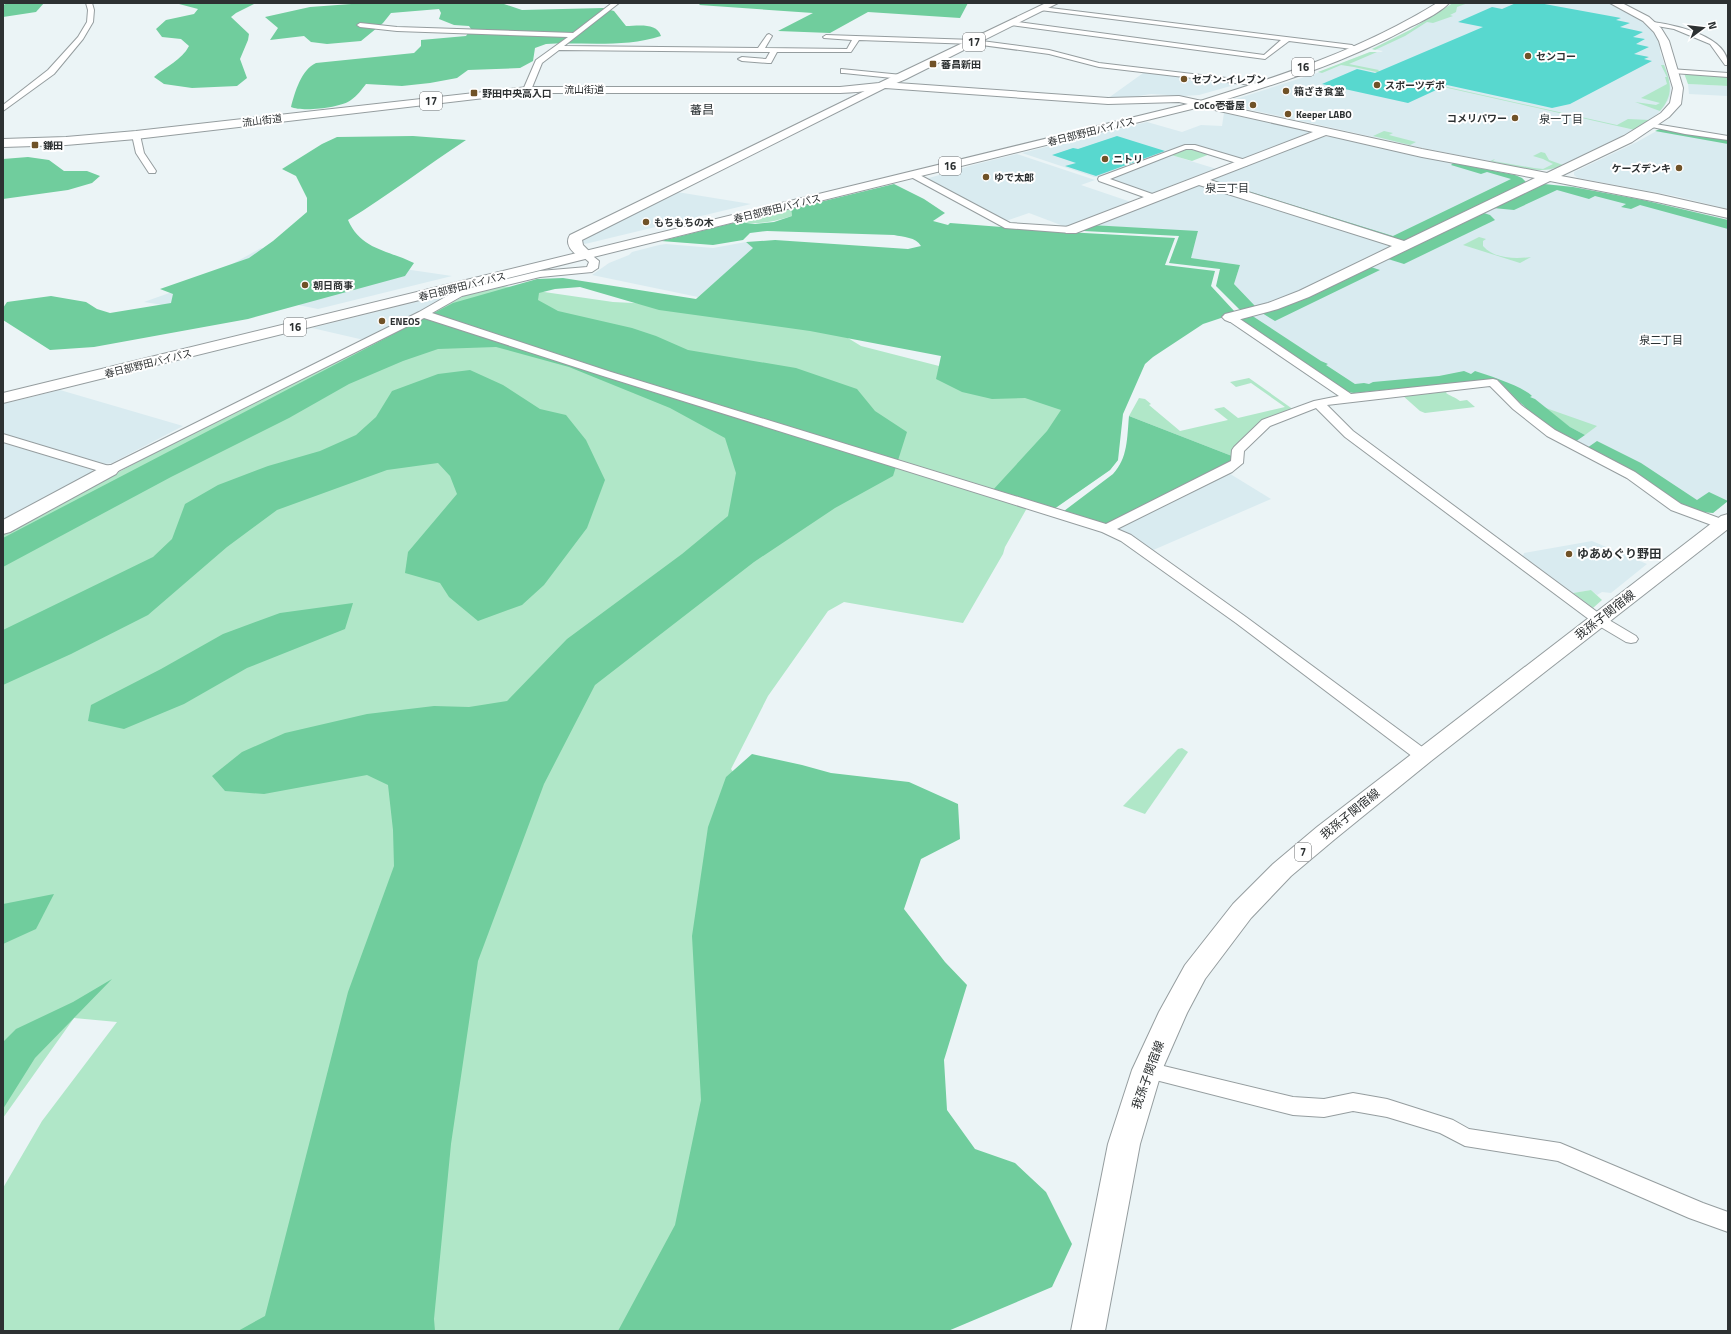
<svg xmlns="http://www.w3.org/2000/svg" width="1731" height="1334" font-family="'Titillium Web','Noto Sans JP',sans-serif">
  <rect width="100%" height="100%" fill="#ebf4f6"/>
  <!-- built -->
  <g fill="#d9ebf0">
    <polygon points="1453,3 1611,3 1625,10 1653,29 1661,46 1660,52 1668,74 1671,88 1670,97 1664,107 1655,116 1647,122 1610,143 1553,170 1529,169 1418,147 1247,109 1235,102 1236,99 1317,73 1370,52 1381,52 1383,51 1372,49 1410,30"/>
    <polygon points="1146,71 1241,83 1199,95 1184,96 1151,94 1126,98 1107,99"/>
    <polygon points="1688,84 1728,86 1728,96 1689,94"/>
    <polygon points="1224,113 1308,131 1311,135 1246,160 1240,160 1188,144 1098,177 1094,177 1022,153 1147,122 1182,132 1201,125 1222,126"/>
    <polygon points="1660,129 1728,140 1728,209 1675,196 1578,178 1574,175 1574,172 1637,142"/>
    <polygon points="1321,137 1333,137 1515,175 1522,178 1526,182 1408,241 1212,180"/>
    <polygon points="1017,154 1095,180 1081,185 1134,203 1066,227 1029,213 1006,221 928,179 929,178 973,165"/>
    <polygon points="1171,155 1220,170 1155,195 1107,178"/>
    <polygon points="1544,184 1573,187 1643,200 1728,220 1728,501 1713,513 1555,431 1521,405 1497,379 1354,393 1240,318 1301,300 1326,289"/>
    <polygon points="1197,186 1206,186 1389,244 1392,248 1292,295 1256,307 1234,284 1240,265 1190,258 1198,232 1091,225"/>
    <polygon points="677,192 751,204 585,244 582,242 581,239"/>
    <polygon points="746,242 754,248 698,297 592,275 609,263 629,255 632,252 659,245 666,244 713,248"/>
    <polygon points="261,248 452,276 318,309 212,288 169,306 144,302 200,282"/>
    <polygon points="457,292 364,340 312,328"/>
    <polygon points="60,390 183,426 112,463 105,464 3,435 3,404"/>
    <polygon points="3,443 92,469 92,473 3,522"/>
    <polygon points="1227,472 1271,499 1151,551 1114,527"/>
    <polygon points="1592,541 1647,564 1611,593 1602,592 1597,595 1591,590 1573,593 1523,556 1524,553"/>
  </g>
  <!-- green -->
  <g fill="#b0e7c8">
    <polygon points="1453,3 1468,3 1457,7 1456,12 1450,15 1453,16 1433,23 1427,22 1405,36 1375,50 1372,49 1410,30"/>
    <polygon points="1370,52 1377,52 1349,64 1379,70 1378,71 1389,74 1617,125 1628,119 1650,120 1635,130 1354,67 1341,65 1322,73 1318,72"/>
    <path d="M1661,65H1664C1671,83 1674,95 1660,111L1635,102L1656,105L1660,103L1641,98L1667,84L1665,77H1667Z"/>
    <polygon points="1684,73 1728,76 1728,86 1688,84"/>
    <polygon points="1384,131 1393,133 1389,135 1416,142 1410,145 1373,136"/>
    <polygon points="1188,149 1210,154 1192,161 1171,155"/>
    <path d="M1541,152L1545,153L1549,160L1563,165C1541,176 1513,166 1490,161L1495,159L1493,161L1534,168L1543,169L1553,164L1543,159L1533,156Z"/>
    <path d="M791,209L792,216C773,222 757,225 737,222Z"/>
    <path d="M1479,237L1486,239L1483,241V246C1494,259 1516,259 1531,257L1520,263L1463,245Z"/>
    <polygon points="503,286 613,302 653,304 843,335 861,346 1091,405 1118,460 1110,470 1054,509 436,316 432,313 464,296"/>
    <polygon points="421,318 425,318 1027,508 1005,547 1003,554 963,623 844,602 828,611 768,696 731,769 736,776 733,1331 3,1331 3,1188 42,1121 117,1022 74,1018 3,1118 3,534 201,428"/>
    <polygon points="1249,378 1294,410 1263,422 1232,456 1129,416 1139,398 1145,399 1151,404 1149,405 1180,431 1228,420 1214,409 1224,407 1238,418 1285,407 1251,383 1236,387 1230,382"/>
    <path d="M1448,390L1446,393C1450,396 1455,397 1460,401L1467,400L1475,407L1425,413L1420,411L1402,395Z"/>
    <polygon points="1543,407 1597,426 1585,435 1570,427"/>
    <polygon points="1591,590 1602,600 1593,608 1573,593"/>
    <polygon points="1182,748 1188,752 1145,814 1123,806 1178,749"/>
  </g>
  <!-- forest -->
  <g fill="#70cd9d">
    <polygon points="8,3 44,3 36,12 3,17 3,5"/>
    <path d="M179,3H256L236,13L231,17L249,34L248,40L240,59L247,78L237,86L192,88L164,84L154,77C165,67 182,60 189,46L181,39L162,37L156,29L166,20L194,14L198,9L179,4Z"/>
    <path d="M365,3H501L522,10L603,8L614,11L626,26C637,26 657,22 661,36C624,48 584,42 546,44L535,48L533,61L520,68L468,70L457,78L430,83L402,86L366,84C362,89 357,96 351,100C341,108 302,112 291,107C295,92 301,70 316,63L414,53L421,46V40L466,36L471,29L469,26L454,25L439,19L441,13L439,9L391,13L383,23L361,41L327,44L311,42L304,36L270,40L278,28L265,17L310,7Z"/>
    <polygon points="701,3 968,3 960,18 868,12 830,33 778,31 813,13 699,5"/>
    <polygon points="1660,129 1728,140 1728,144 1655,131"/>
    <path d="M413,136L466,140C426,166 389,195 348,220C361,250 388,250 414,263L405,276L248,319L94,347L50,350L3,320V308L7,302L51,296L86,302L97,309L110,313L171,303L173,294L160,289L249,258L273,241L307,212V198L296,176L282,169L322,144L337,137Z"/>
    <polygon points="28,157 49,160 64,171 87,171 100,176 92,183 68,190 3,199 3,159"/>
    <polygon points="1453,163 1515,175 1522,178 1526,182 1408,241 1396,241 1214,184 1212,180 1393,236 1511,179 1487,172 1481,174 1451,165"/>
    <path d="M894,184L924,199L945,213L933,221L948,225L950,223L1066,232L1175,238L1165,265L1215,271L1211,286L1236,313L1203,324L1153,357L1145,364L1123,414L1118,460L1110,470L1054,509L992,491L1047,431L1061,410L1025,398L992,399L962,392L936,379L941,356L810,331L659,310L580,287L555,289L539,293L538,300L558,311L632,328L656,336L688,350L796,368L857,389L875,411L907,432L893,476L835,508L754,562L595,685L544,784L478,961L451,1144L434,1319L435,1331H238L265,1316L348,992L394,866L393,830L388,785L367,775L264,794L225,791L212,776L242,752L285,733L367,714L434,706L469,707L507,701L567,639L682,554L728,516L736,473L725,438L670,408L569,367L496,347L438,349L403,361L349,384L289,418L171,477L3,567V538L453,303L537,279L563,278L696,299L753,248L746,242L775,240L908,249L921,246C916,237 903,237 894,235L767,231L750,233L743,240L713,245L661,241L737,222L755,224L774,222L792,216L791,209Z"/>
    <polygon points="1544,184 1573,187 1643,200 1728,220 1728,229 1640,205 1631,209 1621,207 1626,204 1595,196 1589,199 1557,190 1514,210 1493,208"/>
    <polygon points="1484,213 1490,215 1495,220 1404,264 1388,259"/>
    <polygon points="1091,225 1198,231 1191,258 1240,265 1234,284 1256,307 1245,310 1239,309 1216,286 1220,269 1169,263 1179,236 1084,231 1083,229"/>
    <polygon points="1371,267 1380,270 1275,321 1262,313 1301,300"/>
    <path d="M1249,316L1254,317L1321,361L1328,364L1326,365L1355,384L1364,383L1369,384L1373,382L1439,376L1464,371L1471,374L1475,371C1490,376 1522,386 1532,396L1530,397L1535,399L1570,427L1585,435L1575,442C1543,425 1521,405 1497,379L1354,393L1346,392L1240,320V318Z"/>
    <polygon points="470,370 503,385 540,409 566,415 586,440 605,480 587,528 544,585 522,605 478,621 449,597 440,583 405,573 408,552 457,494 450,476 438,463 387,470 277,510 227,547 148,615 71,654 3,685 3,630 153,557 172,539 185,504 218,485 268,466 320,451 356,435 376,417 392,391 438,374"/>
    <path d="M1129,416L1232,456V460L1228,466L1109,526L1064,511L1113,474C1128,458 1127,438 1129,416Z"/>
    <polygon points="1597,441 1641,463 1697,500 1709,492 1728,501 1713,513 1701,512 1682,505 1587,448"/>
    <polygon points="353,603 345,629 247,668 184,704 124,729 88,721 91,705 161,669 223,634 280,613"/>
    <polygon points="752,754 802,765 831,773 909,782 958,804 960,839 921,859 904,909 945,962 967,985 944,1060 947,1110 975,1149 1015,1163 1046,1192 1072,1244 1052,1287 948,1331 618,1331 675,1225 701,1100 692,936 708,827 726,777"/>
    <polygon points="54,894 36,929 3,944 3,904"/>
    <polygon points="112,979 35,1058 3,1109 3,1042 16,1029 73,1002"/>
  </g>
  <!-- building -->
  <g fill="#58d8cf">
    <polygon points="1516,3 1539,3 1621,18 1616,20 1630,23 1620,27 1643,32 1633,37 1645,39 1636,44 1649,47 1634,54 1649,57 1644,59 1652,61 1570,104 1552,108 1447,85 1408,103 1322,84 1357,69 1375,73 1483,27 1458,22 1492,7 1502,9"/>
    <polygon points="1117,136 1165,151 1096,176 1065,166 1076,163 1052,155 1073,148 1078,149"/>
  </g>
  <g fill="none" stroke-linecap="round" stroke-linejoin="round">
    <!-- street casing -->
    <g stroke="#959d9f" stroke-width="2">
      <g id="street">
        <polygon points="86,3 92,3 94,10 93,22 83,39 54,74 3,111 3,105 48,70 78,37 87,22 88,10"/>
        <polygon points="612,3 619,3 564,46 758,48 767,35 769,34 772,36 765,48 847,49 852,40 824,38 823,37 826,35 974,40 1049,50 1099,63 1252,81 1256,83 1252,85 1099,67 1049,54 974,44 859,40 851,52 777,52 771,63 768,63 742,61 738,59 742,57 766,59 770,52 559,50 542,63 531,90 527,92 523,90 536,60 568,37 397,31 360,27 357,25 360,23 397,27 573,33"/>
        <polygon points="1042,7 1352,45 1355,47 1352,49 1289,41 1265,59 1011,25 1008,23 1011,21 1264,55 1281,40 1040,10 1039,9"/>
        <path d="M1653,22C1675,25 1728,36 1728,65H1725L1710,44L1674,29L1651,25L1650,24Z"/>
        <polygon points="841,69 902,75 906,77 902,79 844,73 841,73"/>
        <polygon points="1670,69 1728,73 1728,77 1673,73 1670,73"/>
        <polygon points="1649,123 1728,136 1728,140 1685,134 1652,127 1649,127"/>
        <polygon points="133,133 136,133 140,135 144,153 156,171 155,173 149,173 136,153 132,135"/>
        <polygon points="1185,145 1195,145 1249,161 1250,163 1246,166 1192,149 1186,149 1110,179 1158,196 1159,198 1158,200 1155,201 1099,181 1098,179 1099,177"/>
        <polygon points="914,172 1010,223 1071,227 1076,230 1071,233 1005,228 911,177 910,175"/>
        <polygon points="586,252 589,253 599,261 598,268 592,272 540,277 462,296 432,313 611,372 1106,524 1231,461 1232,450 1234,447 1262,420 1314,401 1339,396 1226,319 1225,317 1230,314 1234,315 1351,394 1493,379 1497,380 1521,405 1555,430 1635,472 1681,504 1727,521 1728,525 1722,528 1717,527 1671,510 1627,478 1547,436 1513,409 1490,386 1327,405 1353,431 1604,617 1636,636 1638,639 1636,642 1631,643 1626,642 1594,623 1345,437 1316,408 1270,426 1244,451 1243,463 1232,472 1117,529 1131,535 1246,617 1429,752 1431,756 1429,760 1423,761 1417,760 1236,623 1121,541 1102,532 603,376 424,318 114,473 106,473 3,442 3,434 109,466 419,312 454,292 540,271 587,267 589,262 581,255"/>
        <polygon points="1147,1062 1293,1097 1324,1099 1353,1093 1387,1099 1453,1120 1469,1129 1560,1143 1703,1203 1728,1212 1728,1232 1689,1218 1558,1161 1465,1146 1440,1133 1387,1117 1353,1111 1324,1117 1293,1115 1140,1076 1137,1070 1140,1064"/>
      </g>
    </g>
    <!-- secondary casing -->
    <g stroke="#959d9f" stroke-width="2">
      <g id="secondary">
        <path d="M1610,3H1622L1649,17L1661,28L1669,41L1683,88L1681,104L1669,117L1632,142L1561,176L1657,194L1728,210V218L1657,202L1550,181L1309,297L1278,309L1230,322L1225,320L1222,317L1225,314L1268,303L1299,291L1392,246L1199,185L1076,233H1066L1064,230L1066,227L1313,132L1179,102L1108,104L885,88L582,240L583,245L593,255L591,258C580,261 562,247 570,235L883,82L1108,98L1179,96L1422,149L1547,173L1624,136L1661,113L1670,103L1673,88L1659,41L1654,32L1643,21ZM1326,135L1422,157L1535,178L1404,241L1210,180Z"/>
        <polygon points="110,465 116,466 119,470 116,474 10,532 3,534 3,520 104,466"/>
      </g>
    </g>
    <!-- primary casing -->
    <g stroke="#959d9f" stroke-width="2">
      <g id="primary">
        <path d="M1046,3H1058L906,79C881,90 866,92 840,93H527L136,139L66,145L3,147V139L66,137L136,131L527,87H840L879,83Z"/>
        <polygon points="1728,514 1728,529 1431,761 1335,839 1291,876 1251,918 1205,979 1187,1013 1162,1070 1140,1144 1105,1331 1071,1331 1108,1144 1132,1070 1159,1012 1185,965 1233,904 1273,864 1317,827 1721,516"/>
      </g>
    </g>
    <!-- highway casing -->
    <g stroke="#959d9f" stroke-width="2">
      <path id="highway" d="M1437,3H1449C1441,12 1421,22 1410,27C1346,62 1277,84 1208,105L3,403V393L1200,101C1284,75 1362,49 1437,3Z"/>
    </g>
    <!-- street -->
    <use href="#street" fill="#fff" fill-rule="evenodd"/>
    <!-- secondary -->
    <use href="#secondary" fill="#fff" fill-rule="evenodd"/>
    <!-- primary -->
    <use href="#primary" fill="#fff" fill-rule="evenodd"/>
    <!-- highway -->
    <use href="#highway" fill="#fff" fill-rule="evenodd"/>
  </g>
  <!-- markers -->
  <g fill="#705227" stroke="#fff" stroke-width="1.5">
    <circle cx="1528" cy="56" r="4"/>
    <rect x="929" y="60" width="8" height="8" rx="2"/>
    <circle cx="1184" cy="79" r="4"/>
    <circle cx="1377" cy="85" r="4"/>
    <circle cx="1286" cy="91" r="4"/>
    <rect x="470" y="89" width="8" height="8" rx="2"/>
    <circle cx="1253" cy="105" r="4"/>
    <circle cx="1288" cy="114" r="4"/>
    <circle cx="1515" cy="118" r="4"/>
    <rect x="31" y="141" width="8" height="8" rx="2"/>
    <circle cx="1105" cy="159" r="4"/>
    <circle cx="1679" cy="168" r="4"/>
    <circle cx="986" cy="177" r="4"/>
    <circle cx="646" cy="222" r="4"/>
    <circle cx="305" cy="285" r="4"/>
    <circle cx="382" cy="321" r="4"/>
    <circle cx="1569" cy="554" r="4"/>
  </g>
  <g text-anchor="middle" stroke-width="4" stroke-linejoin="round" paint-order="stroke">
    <!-- far-poi labels -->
    <g font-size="10" font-weight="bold" fill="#2d3132" stroke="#fff" text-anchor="start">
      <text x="1536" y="60">センコー</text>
      <text x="941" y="68">蕃昌新田</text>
      <text x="1192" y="83">セブン-イレブン</text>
      <text x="1385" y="89">スポーツデポ</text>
      <text x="1294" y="95">箱ざき食堂</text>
      <text x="482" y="97">野田中央高入口</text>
      <text x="1245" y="109" text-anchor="end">CoCo壱番屋</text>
      <text x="1296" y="118">Keeper LABO</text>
      <text x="1507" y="122" text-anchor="end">コメリパワー</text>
      <text x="43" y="149">鎌田</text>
      <text x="1113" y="163">ニトリ</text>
      <text x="1671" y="172" text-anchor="end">ケーズデンキ</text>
      <text x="994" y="181">ゆで太郎</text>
      <text x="654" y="226">もちもちの木</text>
      <text x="313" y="289">朝日商事</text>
      <text x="390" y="325">ENEOS</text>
    </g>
    <!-- far-street labels -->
    <g font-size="10" fill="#2d3132" stroke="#fff">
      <text x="584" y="93">流山街道</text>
      <text transform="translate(262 120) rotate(-7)" y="4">流山街道</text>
      <text transform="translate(1091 131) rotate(-14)" y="4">春日部野田バイパス</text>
      <text transform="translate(777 208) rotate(-14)" y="4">春日部野田バイパス</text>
      <text transform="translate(462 286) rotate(-14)" y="4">春日部野田バイパス</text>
      <text transform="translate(148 363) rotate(-14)" y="4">春日部野田バイパス</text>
    </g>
    <!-- shield labels -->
    <g fill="#fff" stroke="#6c6f70" stroke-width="1">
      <rect x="963" y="33" width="22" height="18" rx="3"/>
      <rect x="1292" y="58" width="22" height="18" rx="3"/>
      <rect x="420" y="92" width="22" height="18" rx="3"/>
      <rect x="939" y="157" width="22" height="18" rx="3"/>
      <rect x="284" y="318" width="22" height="18" rx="3"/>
      <rect x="1295" y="843" width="16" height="18" rx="3"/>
    </g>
    <g font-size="11" font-weight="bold" fill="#2d3132">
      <text x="974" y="46">17</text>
      <text x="1303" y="71">16</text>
      <text x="431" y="105">17</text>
      <text x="950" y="170">16</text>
      <text x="295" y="331">16</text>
      <text x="1303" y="856">7</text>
    </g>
    <!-- far-neighbourhood labels -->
    <g font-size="11" fill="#2a3133" stroke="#fff">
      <text x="1561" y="123">泉一丁目</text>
      <text x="1227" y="192">泉三丁目</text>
      <text x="1661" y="344">泉二丁目</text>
    </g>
    <!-- far-quarter labels -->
    <g font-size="12" fill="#2a3133" stroke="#fff">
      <text x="702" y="114">蕃昌</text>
    </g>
    <!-- poi labels -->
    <g font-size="12" font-weight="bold" fill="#2d3132" stroke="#fff" text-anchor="start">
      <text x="1577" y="558">ゆあめぐり野田</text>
    </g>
    <!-- street labels -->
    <g font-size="12" fill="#2d3132" stroke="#fff">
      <text transform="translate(1605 615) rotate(-38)" y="4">我孫子関宿線</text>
      <text transform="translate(1350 814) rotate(-39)" y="4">我孫子関宿線</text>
      <text transform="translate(1148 1075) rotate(-70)" y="4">我孫子関宿線</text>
    </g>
  </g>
  <!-- border -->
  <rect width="1731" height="1334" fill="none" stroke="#2d3132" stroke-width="8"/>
  <!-- north arrow -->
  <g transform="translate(1703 28) rotate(75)" stroke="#ffffff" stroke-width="3" paint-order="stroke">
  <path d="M0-3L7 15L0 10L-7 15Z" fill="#2d3132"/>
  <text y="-6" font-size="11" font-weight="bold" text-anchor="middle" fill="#2d3132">N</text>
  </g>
</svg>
